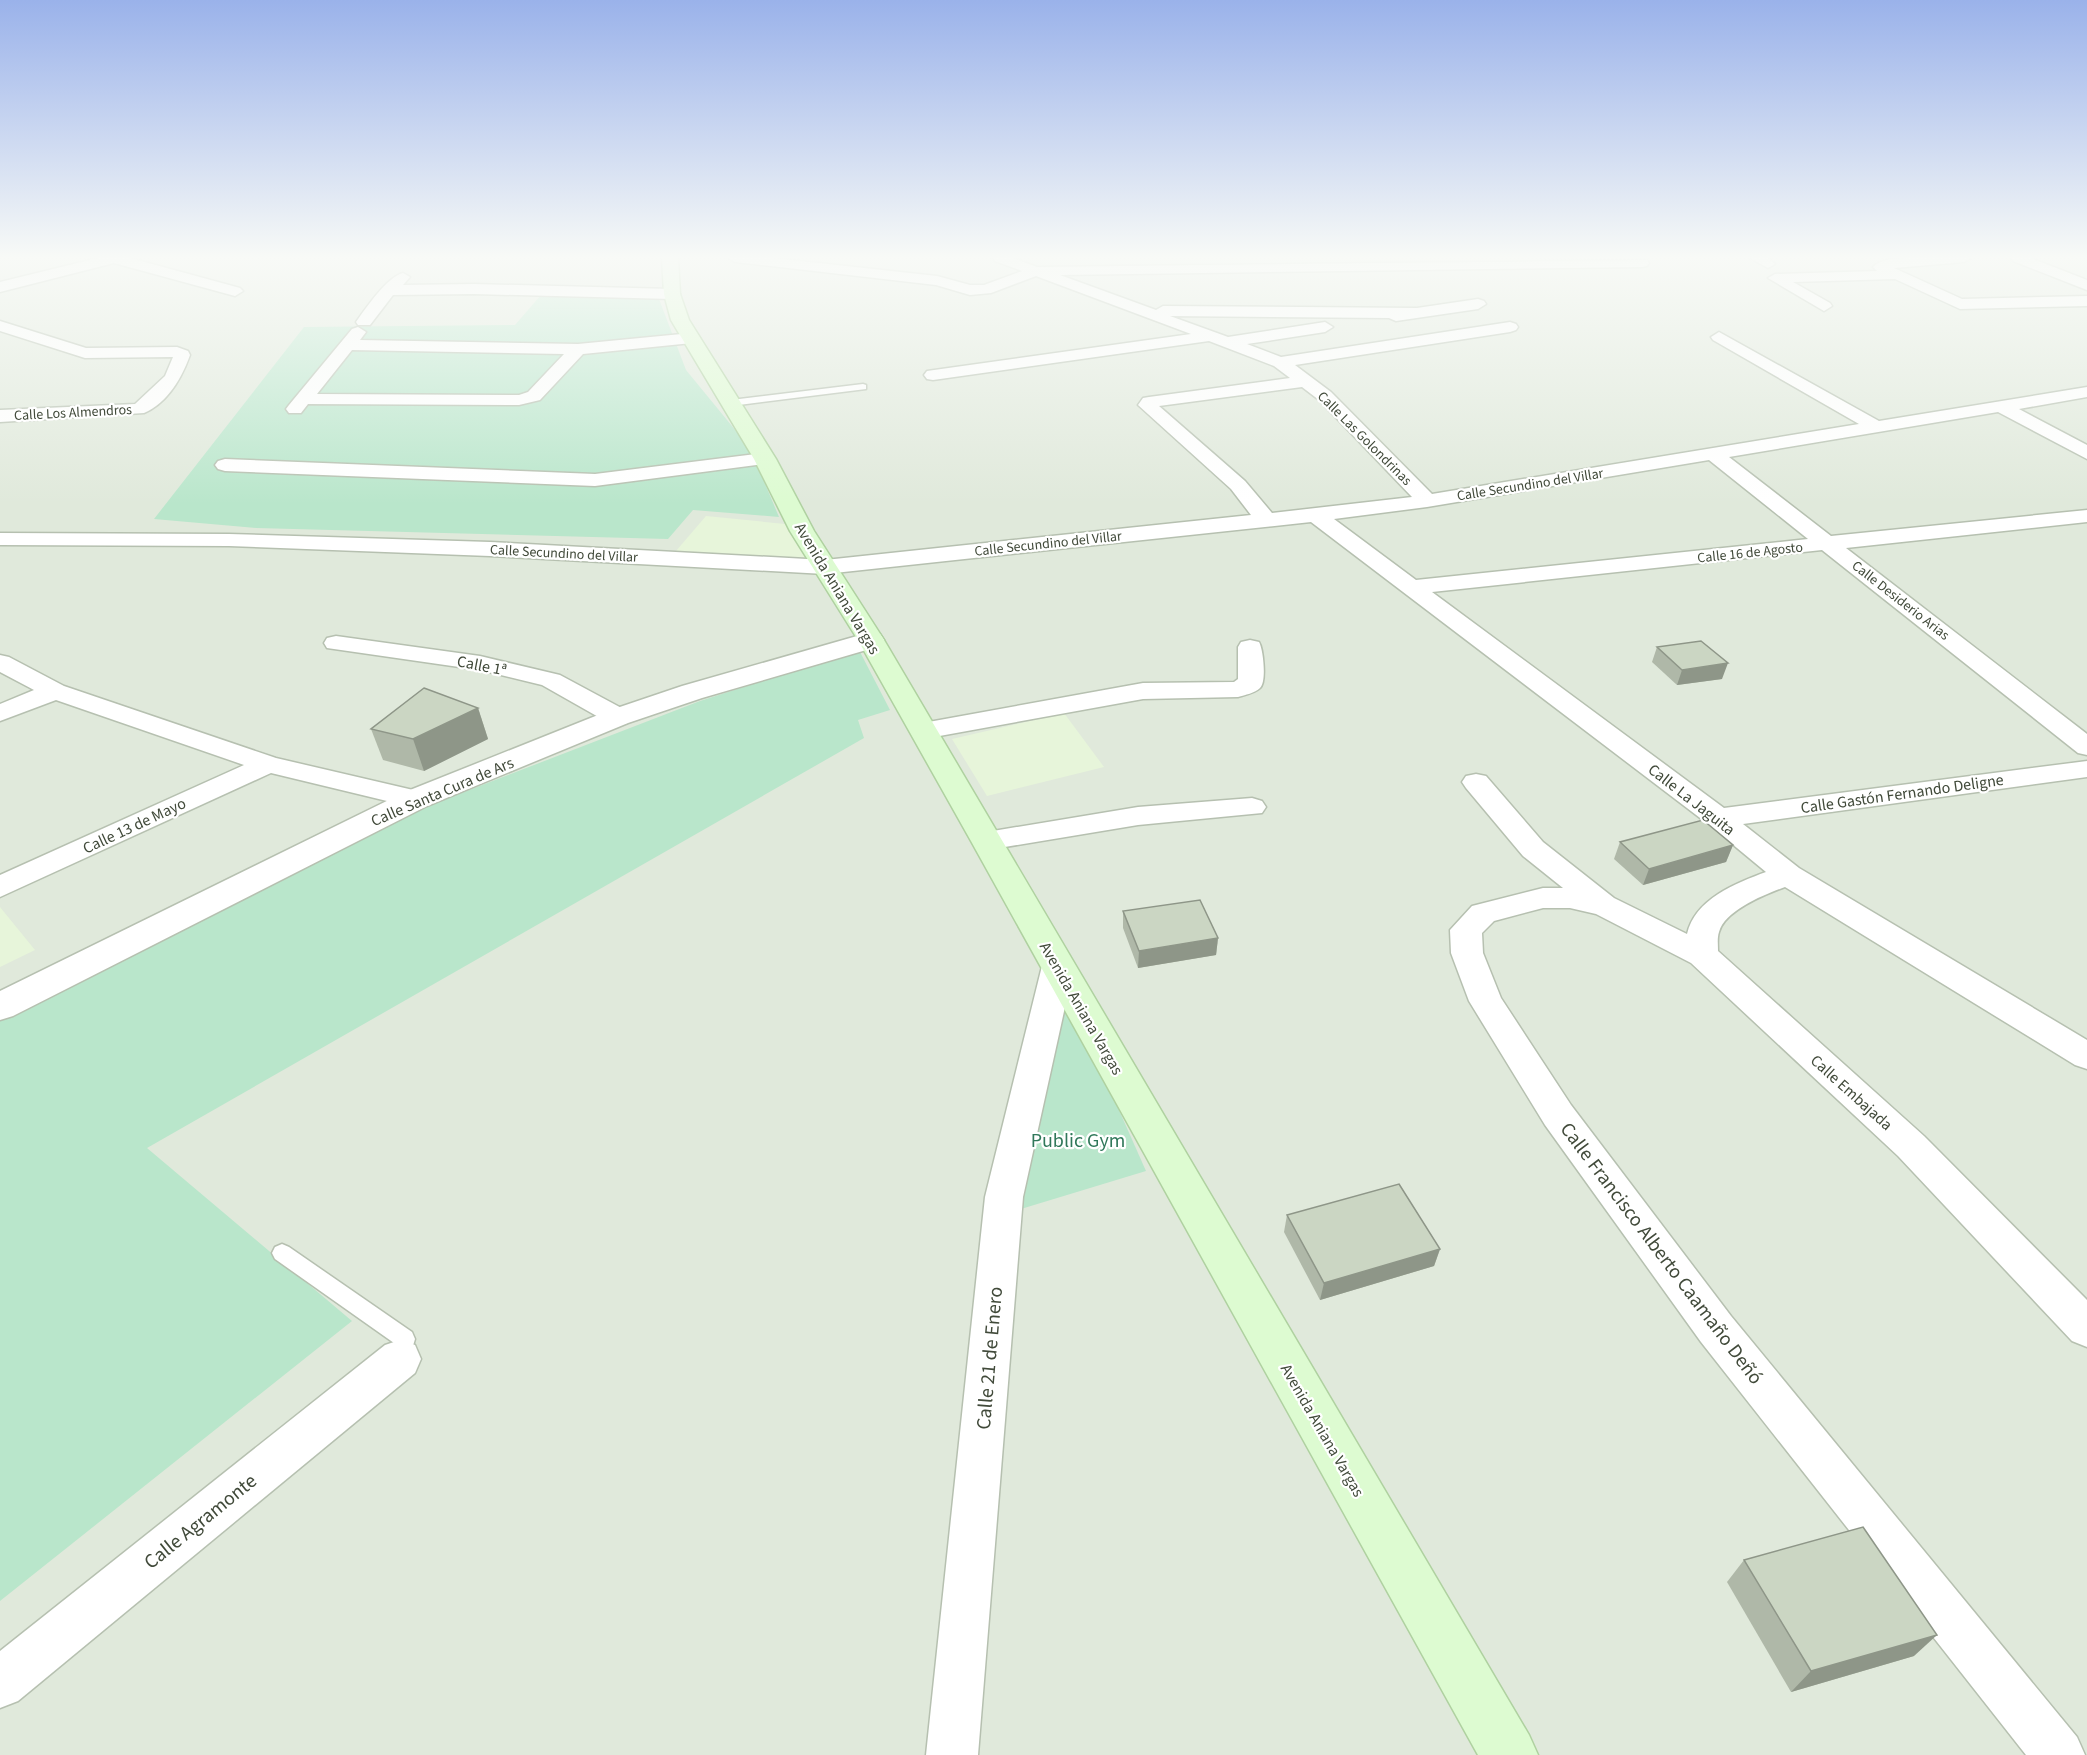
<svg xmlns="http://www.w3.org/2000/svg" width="2087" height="1755" font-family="'Source Sans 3',sans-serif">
  <rect width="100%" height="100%" fill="#f0f5ed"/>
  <!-- residential -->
  <rect fill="#e0e9db" x="0" y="258" width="2087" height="1497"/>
  <!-- commercial -->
  <g fill="#e7f5da">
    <polygon points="706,516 795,525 816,566 670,558"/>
    <polygon points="1064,713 1104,767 987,796 952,739"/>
    <polygon points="0,907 35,950 0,967"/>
  </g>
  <!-- green -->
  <g fill="#b9e6cb">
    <polygon points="541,295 659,299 686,370 750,448 779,517 693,510 668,539 256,528 154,519 304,327 515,325"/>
    <polygon points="859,650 890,710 858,720 864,738 147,1148 352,1321 0,1601 0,1019 420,809 700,701"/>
    <polygon points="1060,977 1146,1171 1011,1212"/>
  </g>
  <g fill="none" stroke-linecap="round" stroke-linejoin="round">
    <!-- service casing -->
    <g stroke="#b6c0b0" stroke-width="3">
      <g id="service">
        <polygon points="863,384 866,385 866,389 731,406 726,403 731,400"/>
        <polygon points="282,1244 289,1247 412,1332 415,1339 407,1366 400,1369 393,1366 389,1359 394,1343 275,1259 272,1253 275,1247"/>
      </g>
    </g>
    <!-- minor casing -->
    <g stroke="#b6c0b0" stroke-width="3">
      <g id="minor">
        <polygon points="98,258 130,258 240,288 243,291 235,296 114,263 0,292 0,282"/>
        <path d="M728,258H773L937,276L970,285H984L1022,271L995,261L993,258H1013L1037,267L1647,260L1649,263L1647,266L1642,267L1060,275L1156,310L1163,306L1417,308L1478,299L1484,301L1486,304L1478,309L1396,321L1389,318L1170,316L1228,337L1325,322L1333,327L1325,332L1247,344L1281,357L1510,322L1516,324L1518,327L1516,330L1510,332L1295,365L1331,392L1432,494L1859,424L1713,340L1711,337L1719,332L1879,421L2087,387V397L2019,409L2087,445V459L1998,412L1729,457L1831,536L2087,510V522L1846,548L2087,734V755L2078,753L1822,550L1432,592L1724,808L2087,761V777L1743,824L1799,868L2087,1040V1069L2075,1065L1785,887C1766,894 1725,910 1719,932C1717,938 1718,945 1718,951L1924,1136L2087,1300V1347L2072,1341L1898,1156L1691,963L1596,914L1570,908H1543L1494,921L1482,933L1483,953L1501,998L1571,1105L1731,1316L2077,1737L2085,1755H2026L1701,1342L1545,1125L1469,1001L1451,953L1450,930L1472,906L1543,888H1563L1523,856L1466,788L1462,782L1466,776L1476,774L1486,776L1543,842L1614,898L1687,934C1695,899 1736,883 1766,872L1708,824L1311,522L825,574L490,556L229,546L0,545V533L229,534L490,542L825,560L1251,515L1231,489L1138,405L1143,398L1149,397L1290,378L1274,366L1209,341L933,380L927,379L924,375L927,371L1191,334L1036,276L991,293L970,295L936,285L735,262ZM1302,387L1319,400L1412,497L1272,513L1245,481L1159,406ZM1709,460L1808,539L1416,580L1334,519L1427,507Z"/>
        <polygon points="1750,258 1768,258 1775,264 1768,268"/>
        <path d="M1909,258H1971L1964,262L1894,268L1962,299L2087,296V306L1960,309L1895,279L1793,282L1830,303L1832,306L1824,311L1768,278L1775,274L1877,271L1873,267C1882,258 1897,259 1909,258Z"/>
        <polygon points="2011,258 2031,258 2087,280 2087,290 2013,261"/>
        <path d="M403,273L410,277L403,285L474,284L672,289L680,294L672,299L474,294L393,295L370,325H358L356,322C366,308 387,277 403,273Z"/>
        <path d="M0,321L86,348L177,347L188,351L190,355C182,377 168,403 144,413L0,422V410L135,404L165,376L173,357L85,358L0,331Z"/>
        <path d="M358,327L366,332L360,340L578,344L692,333L700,338L692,343L583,354L540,400L519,405L308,404L301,413H289L286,409L289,405L352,329ZM352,350L564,354L528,392L519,395L317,394Z"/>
        <polygon points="765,453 772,455 775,459 772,463 595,486 225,471 218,469 215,465 218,461 225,459 595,474"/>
        <polygon points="336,636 480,656 560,675 627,711 631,717 627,723 618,725 609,723 542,685 480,670 327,648 324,643 327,638"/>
        <path d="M1250,640L1259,642C1263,648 1267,682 1260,688C1255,693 1245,695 1238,697L1143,699L923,739L914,737L910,731L914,725L923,723L1143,683L1234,682L1238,679V647L1241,642Z"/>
        <polygon points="0,655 9,657 64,686 276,758 426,793 430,799 426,805 416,808 271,773 0,897 0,875 244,765 56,700 0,721 0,704 34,690 0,672"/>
        <polygon points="1252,798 1262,801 1266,807 1262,813 1138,825 987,850 977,848 972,841 977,834 987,832 1138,807"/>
        <polygon points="1058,955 1069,958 1074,966 1023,1197 978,1755 926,1755 985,1197 1042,966 1047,958"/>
        <polygon points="400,1340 415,1345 421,1359 415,1373 18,1701 0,1708 0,1651 385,1345"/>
      </g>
    </g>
    <!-- tertiary casing -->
    <g stroke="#b6c0b0" stroke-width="3">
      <polygon id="tertiary" points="871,632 880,634 884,640 880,646 702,698 628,723 427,806 13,1016 0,1020 0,991 405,792 608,711 682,686"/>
    </g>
    <!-- secondary casing -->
    <g stroke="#afd1a0" stroke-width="3">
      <polygon id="secondary" points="662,258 678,258 680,294 689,320 776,459 814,531 884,640 1529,1735 1538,1755 1478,1755 971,841 858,640 790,531 754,459 671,320 664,294"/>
    </g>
    <!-- service -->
    <use href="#service" fill="#fff" fill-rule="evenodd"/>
    <!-- minor -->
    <use href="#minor" fill="#fff" fill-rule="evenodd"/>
    <!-- tertiary -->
    <use href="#tertiary" fill="#fff" fill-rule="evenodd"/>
    <!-- secondary -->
    <use href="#secondary" fill="#ddfbd1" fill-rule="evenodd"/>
  </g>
  <!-- wall -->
  <g fill="#afb8a8">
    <polygon points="1657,647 1722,679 1677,685 1652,662"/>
    <polygon points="478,708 488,739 424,771 383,760 371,729"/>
    <polygon points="1620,842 1733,845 1726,862 1643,885 1614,859"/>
    <polygon points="1123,911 1218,938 1216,955 1138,968 1123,928"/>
    <polygon points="1287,1215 1440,1249 1434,1266 1320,1300 1284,1232"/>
    <polygon points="1744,1560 1914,1656 1791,1692 1727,1582"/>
  </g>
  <!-- shaded-wall -->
  <g fill="#8e9688">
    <polygon points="1728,663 1722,679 1677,685 1682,670"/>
    <polygon points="478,708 488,739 424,771 413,739"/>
    <polygon points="1733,845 1726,862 1643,885 1649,869"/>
    <polygon points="1218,938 1216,955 1138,968 1139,951"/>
    <polygon points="1440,1249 1434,1266 1320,1300 1324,1283"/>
    <polygon points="1937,1635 1914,1656 1791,1692 1811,1671"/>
  </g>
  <!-- building -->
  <g fill="#cbd6c3" stroke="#8e9688" stroke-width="1.5">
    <polygon points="1701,641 1728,663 1682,670 1657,647"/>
    <polygon points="424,688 478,708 413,739 371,729"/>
    <polygon points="1703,820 1733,845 1649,869 1620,842"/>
    <polygon points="1200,900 1218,938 1139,951 1123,911"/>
    <polygon points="1399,1184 1440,1249 1324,1283 1287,1215"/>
    <polygon points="1863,1527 1937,1635 1811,1671 1744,1560"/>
  </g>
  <!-- sky -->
  <linearGradient id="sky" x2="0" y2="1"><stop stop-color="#9ab2ea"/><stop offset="0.51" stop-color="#f8faf7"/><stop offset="1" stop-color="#f8faf7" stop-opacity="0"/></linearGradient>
  <rect width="2087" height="504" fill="url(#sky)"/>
  <g text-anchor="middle" stroke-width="4.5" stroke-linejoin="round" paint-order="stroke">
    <!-- far-street labels -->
    <g font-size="14" fill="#414a3a" stroke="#fff">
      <text transform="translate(73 412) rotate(-3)" y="5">Calle Los Almendros</text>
      <text transform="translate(1365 438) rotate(45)" y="5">Calle Las Golondrinas</text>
      <text transform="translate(1530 484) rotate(-9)" y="5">Calle Secundino del Villar</text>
      <text transform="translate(1048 543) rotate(-6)" y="5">Calle Secundino del Villar</text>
      <text transform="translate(1750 552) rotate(-6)" y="5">Calle 16 de Agosto</text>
      <text transform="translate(564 553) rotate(3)" y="5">Calle Secundino del Villar</text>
      <text transform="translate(1901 600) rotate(38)" y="5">Calle Desiderio Arias</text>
    </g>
    <!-- street labels -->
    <g font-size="16" fill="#414a3a" stroke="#fff">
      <text transform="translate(838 588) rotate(59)" y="6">Avenida Aniana Vargas</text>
      <text transform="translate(482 665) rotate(11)" y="6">Calle 1ª</text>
      <text transform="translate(442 791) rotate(-23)" y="6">Calle Santa Cura de Ars</text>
      <text transform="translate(1902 793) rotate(-8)" y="6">Calle Gastón Fernando Deligne</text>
      <text transform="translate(1692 799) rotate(38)" y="6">Calle La Jaguita</text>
      <text transform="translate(134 825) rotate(-25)" y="6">Calle 13 de Mayo</text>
      <text transform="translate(1082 1008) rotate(60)" y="6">Avenida Aniana Vargas</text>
      <text transform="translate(1852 1092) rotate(42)" y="6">Calle Embajada</text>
      <text transform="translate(1323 1430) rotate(60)" y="6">Avenida Aniana Vargas</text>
    </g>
    <!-- near-park labels -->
    <g font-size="20" fill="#30785a" stroke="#fff">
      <text x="1078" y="1147">Public Gym</text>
    </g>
    <!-- near-street labels -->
    <g font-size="20" fill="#414a3a" stroke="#fff">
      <text transform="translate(1662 1253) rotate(53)" y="7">Calle Francisco Alberto Caamaño Deñó</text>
      <text transform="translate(989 1358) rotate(-85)" y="7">Calle 21 de Enero</text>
      <text transform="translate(200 1521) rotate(-39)" y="7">Calle Agramonte</text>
    </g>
  </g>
</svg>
